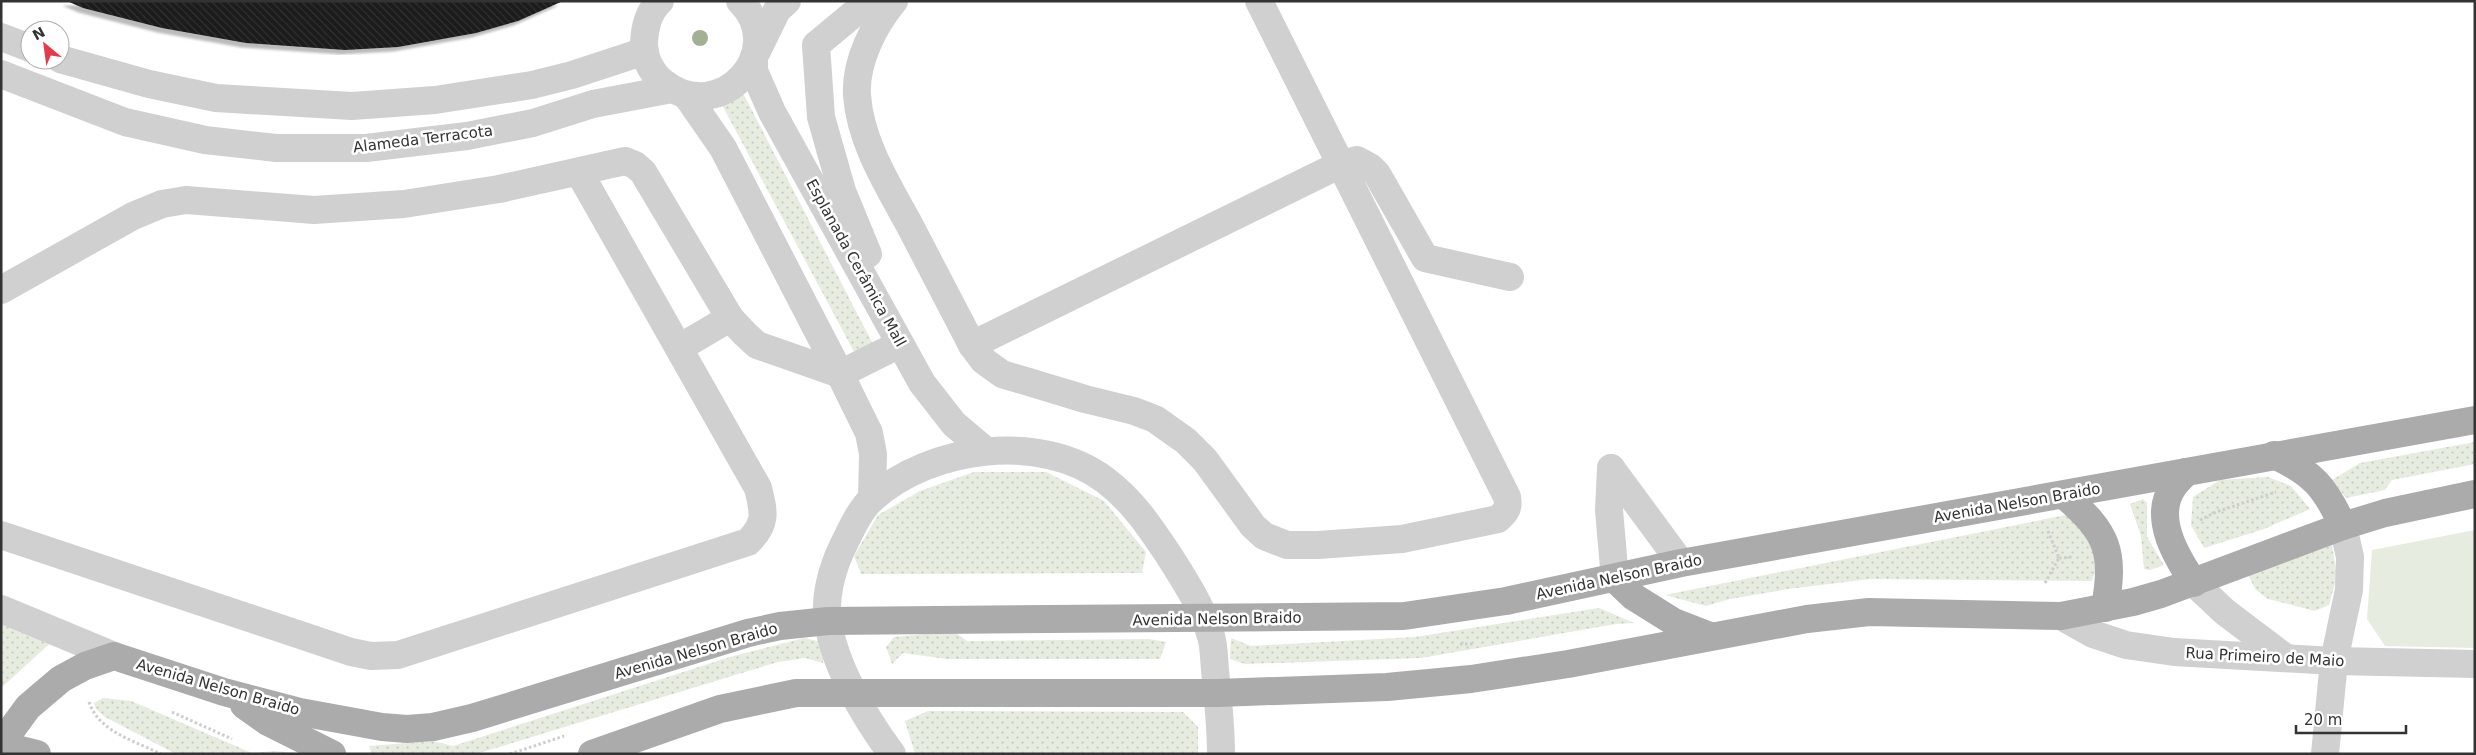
<svg xmlns="http://www.w3.org/2000/svg" width="2476" height="755" font-family="'DejaVu Sans',sans-serif">
  <defs>
    <pattern id="grass-dots" width="8" height="8" patternUnits="userSpaceOnUse" patternTransform="scale(1.25)"><rect width="8" height="8" fill="#e6ecdf"/><path d="M2 2h.1M6 6h.1" fill="none" stroke="#c6cbc0" stroke-width="1.8" stroke-linecap="round"/></pattern>
    <pattern id="building-back-hatch" width="6" height="6" patternUnits="userSpaceOnUse" patternTransform="scale(1.25)"><rect width="6" height="6" fill="#1a1a1a"/><path d="M-1 5l2 2M0 0l6 6M5-1l2 2" fill="none" stroke="#333"/></pattern>
    <filter id="shadow"><feDropShadow dx="-4.5" dy="4.5" stdDeviation="1" flood-color="#0004"/></filter>
  </defs>
  <rect width="100%" height="100%" fill="#fff"/>
  <!-- grass -->
  <g fill="url(#grass-dots)">
    <polygon points="733,92 744,95 874,346 859,361 721,103"/>
    <polygon points="2475,442 2475,464 2392,480 2385,490 2346,498 2332,480 2360,463"/>
    <polygon points="974,472 1046,472 1104,501 1146,552 1142,573 861,574 854,556 878,515 920,491"/>
    <polygon points="2268,477 2291,486 2310,509 2264,529 2204,548 2191,525 2193,497 2220,480"/>
    <polygon points="2143,499 2147,503 2147,537 2164,565 2150,570 2144,569 2141,536 2130,504"/>
    <polygon points="2071,514 2088,526 2098,563 2092,581 1870,579 1788,589 1730,599 1706,606 1665,595"/>
    <polygon points="2332,545 2337,576 2329,605 2315,611 2268,599 2256,590 2248,575"/>
    <polygon points="1599,608 1634,623 1616,624 1421,658 1245,664 1230,659 1231,638 1251,646 1415,637"/>
    <polygon points="1,619 56,638 1,688"/>
    <polygon points="953,631 967,641 1149,639 1166,642 1160,659 947,659 903,653 892,664 886,647 894,637"/>
    <polygon points="804,638 826,643 823,663 805,658 778,662 476,754 372,754 369,746 433,741 453,746 730,657"/>
    <polygon points="103,698 131,701 252,753 275,751 306,754 176,754 105,717 96,709 94,703"/>
    <polygon points="928,711 1183,712 1198,727 1198,754 915,754 905,721"/>
  </g>
  <!-- park -->
  <polygon fill="#e6ecdf" points="2475,530 2475,648 2385,646 2367,619 2372,550"/>
  <!-- building -->
  <polygon fill="url(#building-back-hatch)" filter="url(#shadow)" points="67,1 563,1 518,21 476,33 398,47 345,50 246,43 162,28 83,8"/>
  <g fill="none" stroke-linecap="round" stroke-linejoin="round">
    <!-- path -->
    <g stroke="#cdcdcd" stroke-width="3" stroke-dasharray="2.5 2.5" stroke-linecap="butt">
      <polyline points="2200,520 2216,512 2276,492"/>
      <polyline points="2048,531 2059,558"/>
      <polyline points="2059,558 2073,557"/>
      <polyline points="2045,583 2059,558"/>
      <polyline points="1460,644 1473,644"/>
      <path d="M89,702C99,732 135,741 161,754"/>
      <polyline points="172,712 232,739"/>
      <polyline points="510,754 564,736"/>
    </g>
    <!-- minor -->
    <g stroke="#d0d0d0" stroke-width="28">
      <path d="M660,1C647,13 644,30 644,47C645,60 653,75 664,83C720,127 790,51 740,1"/>
      <path d="M894,1C874,25 855,62 857,95C860,141 887,184 909,224C930,265 951,305 972,345L984,361L1002,374L1085,399L1134,411L1155,419L1186,441L1205,460L1253,526L1264,536L1287,545H1318L1402,539L1498,519C1506,512 1509,508 1507,497L1259,1"/>
      <polyline points="1,37 30,48"/>
      <polyline points="757,51 777,10 787,1"/>
      <polyline points="754,57 754,71 772,112 922,383 954,424 986,451"/>
      <polyline points="60,59 149,84 216,98 352,106 435,100 532,85 572,75 645,51"/>
      <polyline points="1,74 125,122 205,140 276,148 366,148 467,136 533,123 593,104 672,89"/>
      <polyline points="687,96 723,148 840,374 869,433 873,454 872,499"/>
      <polyline points="868,254 842,191 821,117 816,45 869,1"/>
      <polyline points="1,290 133,216 162,204 186,200 314,210 404,204 499,189 625,161 635,165 643,172 730,318 745,334 757,345 840,374 900,344"/>
      <polyline points="972,345 1339,165 1357,160 1370,167 1377,174 1425,258 1510,277"/>
      <polyline points="679,348 730,318"/>
      <polyline points="1611,468 1681,563"/>
      <polyline points="1611,468 1609,510 1615,579"/>
      <path d="M1,535L351,652L371,656L398,655L748,542C767,523 764,513 758,488L579,172"/>
      <polyline points="2194,583 2225,612 2286,658"/>
      <polyline points="1,609 114,656"/>
      <polyline points="2061,616 2093,634 2126,645 2174,652 2334,661 2475,664"/>
      <path d="M892,754C865,718 835,667 828,622C824,598 832,569 842,548C850,532 859,510 873,498C931,446 1041,432 1105,480C1132,500 1150,527 1168,554C1184,579 1202,607 1211,636C1214,646 1214,659 1215,670C1218,698 1221,726 1221,754"/>
      <polyline points="2325,754 2334,661 2349,590 2350,557 2343,526"/>
    </g>
    <!-- major -->
    <g stroke="#ababab" stroke-width="28">
      <path d="M2274,455C2313,473 2325,487 2343,526"/>
      <path d="M2186,472C2182,477 2176,482 2173,487C2152,518 2177,558 2194,583"/>
      <path d="M2064,495C2108,533 2115,551 2105,608"/>
      <polyline points="1615,579 1634,597 1674,622 1710,636"/>
      <polyline points="244,705 268,722 332,754"/>
      <polyline points="1,744 28,707 61,679 85,666 114,656 224,692 300,712 382,727 407,729 433,727 472,718 748,633 780,626 828,621 1404,616 1506,601 1681,563 2475,420"/>
      <polyline points="1,745 37,754"/>
      <polyline points="592,754 720,709 796,693 1218,693 1387,687 1471,679 1568,664 1807,619 1869,612 2061,616 2133,602 2161,594 2343,526 2385,513 2475,494"/>
    </g>
  </g>
  <!-- trees -->
  <circle fill="#a3b095" cx="700" cy="38" r="8"/>
  <g text-anchor="middle" stroke-width="5" stroke-linejoin="round" paint-order="stroke">
    <!-- street labels -->
    <g font-size="15" fill="#333" stroke="#fff">
      <text transform="translate(423 139) rotate(-7)" y="5">Alameda Terracota</text>
      <text transform="translate(856 263) rotate(61)" y="5">Esplanada Cerâmica Mall</text>
      <text transform="translate(2017 503) rotate(-10)" y="5">Avenida Nelson Braido</text>
      <text transform="translate(1619 577) rotate(-12)" y="5">Avenida Nelson Braido</text>
      <text transform="translate(1217 619) rotate(-1)" y="5">Avenida Nelson Braido</text>
      <text transform="translate(696 651) rotate(-16)" y="5">Avenida Nelson Braido</text>
      <text transform="translate(2265 657) rotate(3)" y="5">Rua Primeiro de Maio</text>
      <text transform="translate(218 687) rotate(16)" y="5">Avenida Nelson Braido</text>
    </g>
  </g>
  <!-- border -->
  <rect width="2476" height="755" fill="none" stroke="#333333" stroke-width="5"/>
  <!-- north arrow -->
  <g transform="translate(45 45) rotate(331)"><circle r="24" fill="#ffffff" stroke="#adadad"/>
  <path d="M0-4L9 19L0 12L-9 19Z" fill="#e43b4b"/>
  <text y="-8" font-size="14" font-weight="bold" text-anchor="middle" fill="#333333">N</text>
  </g>
  <!-- scale -->
  <path d="M2296 725v8h110v-8" fill="none" stroke="#333333" stroke-width="2.5"/>
  <text x="2304" y="725" font-size="15" fill="#333333" stroke="#ffffff" stroke-width="4" paint-order="stroke">20 m</text>
</svg>
